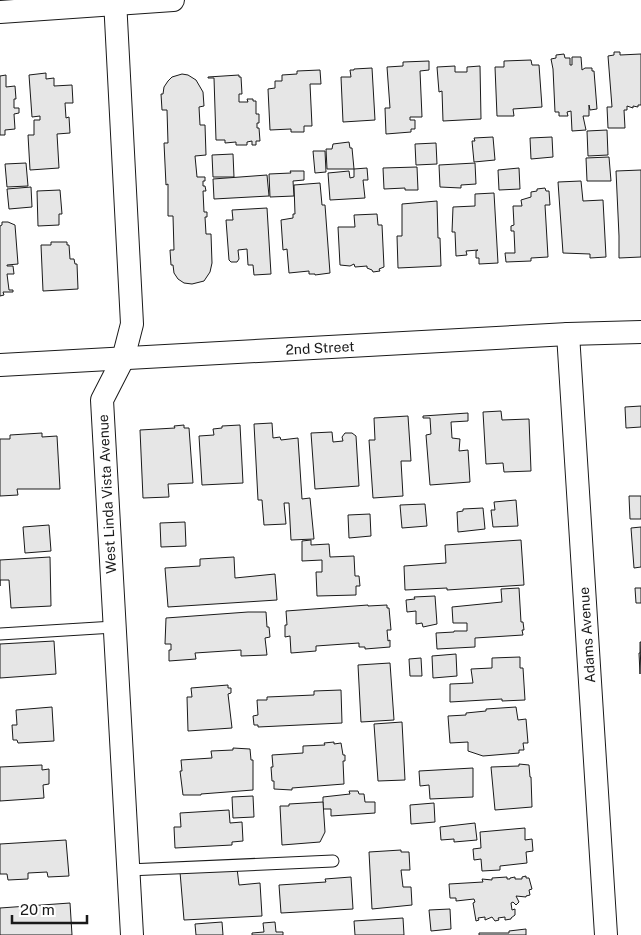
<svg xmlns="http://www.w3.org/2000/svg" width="641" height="935" font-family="'Public Sans',sans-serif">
  <rect width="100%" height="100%" fill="#fff"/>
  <!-- building -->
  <g fill="#e6e6e6" stroke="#1a1a1a">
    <polygon points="614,52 620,52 620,55 641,54 641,105 638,105 638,107 633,106 633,108 627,106 627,110 624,110 625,128 608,128 607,107 612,107 608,56 614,55"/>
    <polygon points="564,54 565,58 570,58 570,65 572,65 572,57 581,57 582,70 585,68 592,68 592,71 594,71 597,109 590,110 589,105 589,116 583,116 586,130 572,131 571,111 567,112 568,116 559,116 559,112 555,112 553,69 551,59 556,58 556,55"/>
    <polygon points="531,60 532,65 539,65 542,107 513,109 514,116 497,116 495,67 504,67 504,61"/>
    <polygon points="429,61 429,70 420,71 422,117 410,117 410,120 415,120 415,129 411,129 411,132 386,134 385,108 390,108 387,67 403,66 403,62"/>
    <polygon points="455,66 455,72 467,72 467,67 480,66 481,119 443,121 442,91 439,92 437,67"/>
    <polygon points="372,68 375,120 343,122 341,77 351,77 350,70 354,70 354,69"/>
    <polygon points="320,70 321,84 310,84 312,126 304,126 304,132 291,132 291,129 270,130 268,89 275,88 275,81 282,81 282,75 297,74 297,71"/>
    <polygon points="46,73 46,79 54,78 54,86 72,85 73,103 65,103 66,118 69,117 70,133 57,134 59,168 30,170 28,135 34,135 34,120 40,120 40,116 32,117 29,75"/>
    <polygon points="182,74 188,75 196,80 203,92 204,106 199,107 200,125 205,125 206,155 195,156 197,177 205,177 205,181 203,181 203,186 205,186 206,191 203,191 204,212 207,212 207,217 205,217 206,234 211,234 212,263 210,272 204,281 192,284 184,283 178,279 174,273 173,265 171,265 170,250 174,250 173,216 168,216 168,184 166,185 164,143 168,143 167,110 162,110 161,94 163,94 164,87 168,81 172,77"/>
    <polygon points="6,75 6,87 15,86 16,99 14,99 14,108 19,108 19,113 14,114 15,129 5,130 5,135 0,135 0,76"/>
    <polygon points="239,75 239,77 241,77 242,94 239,94 239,102 248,102 247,99 253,99 253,101 256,101 256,114 259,114 259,123 257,123 257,128 259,128 260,141 256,141 256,145 252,145 252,141 247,142 247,145 236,145 236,142 225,143 225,140 216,140 214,78 208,78 208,77"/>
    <polygon points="607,130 608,155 588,156 587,131"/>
    <polygon points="493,137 495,160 474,162 472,141 475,141 474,138"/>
    <polygon points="552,137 553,157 531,159 530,138"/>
    <polygon points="349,142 350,148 352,148 354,169 327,169 326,149 332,149 333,144"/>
    <polygon points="436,143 437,164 416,165 415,144"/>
    <polygon points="313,151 325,151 326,172 315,173"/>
    <polygon points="233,154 234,177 213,177 212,155"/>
    <polygon points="609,157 611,181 587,181 586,158"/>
    <polygon points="26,163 28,186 7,187 5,164"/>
    <polygon points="475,163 476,184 461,185 461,188 440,187 439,165"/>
    <polygon points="417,167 418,190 405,190 405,188 384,189 383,168"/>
    <polygon points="367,168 368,180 363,180 365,198 330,200 328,173 349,171 350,178 354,177 354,169"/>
    <polygon points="519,168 520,189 499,190 498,170"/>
    <polygon points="641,170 641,257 619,258 619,236 616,171"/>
    <polygon points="290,171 304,171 304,180 293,181 294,196 270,197 269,174 291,173"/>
    <polygon points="267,175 269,196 214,199 213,179"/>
    <polygon points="581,181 583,201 603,200 606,257 590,258 590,254 563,253 558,182"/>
    <polygon points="320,183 322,205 325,205 330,273 315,275 315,274 309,274 309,271 289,273 287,249 283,250 281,220 293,218 293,214 295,214 294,185"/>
    <polygon points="31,187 32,207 9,209 7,189"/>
    <polygon points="545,188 546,191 549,191 550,205 545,205 548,257 531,258 531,261 506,262 505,253 515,253 514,231 511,231 511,226 514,225 513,206 522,206 521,200 531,197 531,192 537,191 537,189"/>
    <polygon points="60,190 62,214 59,214 59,225 38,226 37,191"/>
    <polygon points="494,193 498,263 479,264 479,258 476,258 476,251 478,250 466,251 467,255 456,256 455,232 452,232 453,207 475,206 475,194"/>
    <polygon points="437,201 438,238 440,238 441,266 398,268 397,236 402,236 402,204"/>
    <polygon points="267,208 271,274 254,275 253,265 248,265 247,249 238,250 239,259 237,262 231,262 229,260 226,220 233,220 232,210"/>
    <polygon points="377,214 378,225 382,225 384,267 379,269 380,271 373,272 372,270 367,268 367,266 355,267 354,264 350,266 340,265 338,227 355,227 354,215"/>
    <polygon points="2,222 8,222 15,225 18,264 7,265 7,266 13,266 14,274 7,274 9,290 13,290 13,292 3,292 4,295 0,296 0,226 2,225"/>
    <polygon points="51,242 67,242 67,245 69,245 70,259 74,259 75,264 77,264 78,289 43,291 41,245 51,245"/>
    <polygon points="641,406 641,427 626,428 625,407"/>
    <polygon points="501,411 502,420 529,419 531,471 504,472 503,463 486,464 483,412"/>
    <polygon points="468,413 468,421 451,422 452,438 460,439 459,451 468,450 470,482 430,485 426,435 431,434 430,418 423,418 423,416"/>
    <polygon points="408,416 411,461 401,461 403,496 373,498 369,440 375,440 374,418"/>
    <polygon points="272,423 273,438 280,437 281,440 298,438 302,499 310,498 314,539 291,540 289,503 284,503 286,524 264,525 262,500 258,500 254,424"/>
    <polygon points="184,425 184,428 189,428 193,483 168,484 169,497 143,498 140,430 175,428 174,426"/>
    <polygon points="240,425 243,483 202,485 199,436 214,435 213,429 222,428 222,426"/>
    <polygon points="332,432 333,442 343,441 342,437 345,433 352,433 356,436 359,486 315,489 311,433"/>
    <polygon points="42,433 42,437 57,436 60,489 17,489 18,495 0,496 0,439 10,439 10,435"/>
    <polygon points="629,496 641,496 641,519 630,519"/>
    <polygon points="516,500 518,526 493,527 491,510 495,510 494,502"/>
    <polygon points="425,504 427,526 402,528 400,505"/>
    <polygon points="483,508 485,529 458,532 457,512 463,511 463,509"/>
    <polygon points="370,514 371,536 349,538 348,515"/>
    <polygon points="185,522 186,546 161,547 160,523"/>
    <polygon points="49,525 51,551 25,553 23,527"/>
    <polygon points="641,527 641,567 634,568 631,528"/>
    <polygon points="311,540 311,545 329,544 330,557 354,556 355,576 359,576 360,586 356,586 356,595 317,596 316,572 322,572 322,560 302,561 302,541"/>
    <polygon points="521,540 524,585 447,590 447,588 405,590 404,566 446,563 445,545"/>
    <polygon points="50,557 51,606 11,608 9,580 0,580 0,586 0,560"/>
    <polygon points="234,557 235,578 275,574 277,600 168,607 165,568 200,566 200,559"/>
    <polygon points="519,588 521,622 523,622 524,630 522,630 523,635 475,638 475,647 437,649 436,633 454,632 454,631 467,631 467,623 453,623 452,607 502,602 501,589"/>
    <polygon points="635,588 641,588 641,603 636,603"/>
    <polygon points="435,596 437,624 423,627 422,623 416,624 416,611 407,612 406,600 415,599 414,597"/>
    <polygon points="368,605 368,606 387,605 387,608 389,608 391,630 387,630 388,641 390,640 390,647 365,649 365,647 359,647 359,643 316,646 316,651 291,653 290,636 285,637 285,625 287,625 286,611"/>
    <polygon points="248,612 266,612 267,627 269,627 270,637 265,638 267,655 241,656 241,650 195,653 196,659 169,661 169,650 171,650 171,644 165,644 166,618"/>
    <polygon points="54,641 56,674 0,678 0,644"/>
    <polygon points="640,642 641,642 640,674 639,653 640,653"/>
    <polygon points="456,654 457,676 433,678 432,656"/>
    <polygon points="520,657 520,668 523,668 525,700 502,701 502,699 450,702 450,684 473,683 471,669 492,668 492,658"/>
    <polygon points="421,658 422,676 410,676 409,659"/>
    <polygon points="390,663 394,720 361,722 358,665"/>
    <polygon points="228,685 228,688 231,688 231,693 228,694 232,728 188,731 187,697 192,697 191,688"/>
    <polygon points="341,690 342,723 258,727 258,725 254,725 253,716 258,715 257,700 267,700 267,697 314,695 314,691"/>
    <polygon points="52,707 54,741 18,743 17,740 13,740 12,725 17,725 16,710"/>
    <polygon points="516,707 518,720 526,719 528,743 523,743 524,750 519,750 519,753 483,756 468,751 468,742 450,743 448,716 466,715 466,713 486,711 486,709"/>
    <polygon points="402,722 405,780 378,781 374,724"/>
    <polygon points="334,742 334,744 341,743 343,755 345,755 345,761 343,761 344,784 292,788 292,790 274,789 274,781 272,781 271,767 273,767 272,755 303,753 303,746 325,745 324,743"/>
    <polygon points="233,748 250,749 251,760 253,760 253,790 201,794 201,795 183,795 180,771 182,771 181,760 212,758 211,751 233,750"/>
    <polygon points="519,764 529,765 530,777 531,777 532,807 495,810 491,767 519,766"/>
    <polygon points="42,765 42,770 49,769 49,784 43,785 44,798 0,801 0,767"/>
    <polygon points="473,768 473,797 430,799 429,785 420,786 419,771"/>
    <polygon points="349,791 358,791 359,794 364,794 365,802 375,802 375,813 331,816 331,809 323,809 323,797 350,794"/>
    <polygon points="253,796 254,817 233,818 232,797"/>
    <polygon points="323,802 325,832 320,842 282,845 280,806 289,806 289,804"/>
    <polygon points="434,803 435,822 411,824 410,805"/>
    <polygon points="229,810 230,823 242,822 243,841 232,842 232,845 175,848 174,827 181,827 180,813"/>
    <polygon points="475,823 477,840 454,842 454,839 441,840 440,827"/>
    <polygon points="525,828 525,840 532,839 533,851 526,852 527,863 500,866 500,870 482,871 481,859 474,860 473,849 481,848 480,832"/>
    <polygon points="66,840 69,876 48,877 47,872 28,873 28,879 8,880 7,874 0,874 0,844"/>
    <polygon points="401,850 401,852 409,852 410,870 401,870 403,887 411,887 412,905 372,909 369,852"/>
    <polygon points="237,868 239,885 260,883 262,916 184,920 180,872"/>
    <polygon points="526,876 526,878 529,878 532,889 529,890 530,895 526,896 526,897 516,896 519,902 516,905 513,902 511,903 512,910 515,909 515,915 511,918 511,919 505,920 505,917 498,918 499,920 495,921 492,917 485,920 485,917 478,918 479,920 476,921 473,903 475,902 474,899 456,901 456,898 450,898 449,884 483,882 482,879 492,880 492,878 507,877 507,879 510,879 510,878 515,877 515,879 522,879 522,877"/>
    <polygon points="351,877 353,909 281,913 279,885 326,882 325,879"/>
    <polygon points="70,903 72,935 0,935 0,908"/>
    <polygon points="450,909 451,929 431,931 429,910"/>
    <polygon points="403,918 404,935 355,935 354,921"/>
    <polygon points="222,922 223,935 196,935 195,924"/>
    <polygon points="275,922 276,932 283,932 283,935 252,935 252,933 264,932 263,923"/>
    <polygon points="526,929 526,935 479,935 479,933 509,933 509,931"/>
  </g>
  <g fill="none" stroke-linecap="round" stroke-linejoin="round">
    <!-- lane casing -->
    <g stroke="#1a1a1a" stroke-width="13">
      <g id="lane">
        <polyline points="0,634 114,627"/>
        <polyline points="128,870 333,861"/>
      </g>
    </g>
    <!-- street casing -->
    <g stroke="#1a1a1a" stroke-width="24">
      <g id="street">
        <polyline points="115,0 132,324 123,359 102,400 132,935"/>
        <polyline points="0,12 173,0"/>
        <polyline points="568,334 606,935"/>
        <polyline points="0,365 568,334 641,332"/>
      </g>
    </g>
    <!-- lane -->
    <use href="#lane" stroke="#fff" stroke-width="11"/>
    <!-- street -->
    <use href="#street" stroke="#fff" stroke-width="22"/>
  </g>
  <g text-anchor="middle" stroke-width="4" stroke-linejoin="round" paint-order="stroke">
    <!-- street labels -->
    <g font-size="14" fill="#1a1a1a" stroke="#fff">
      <text transform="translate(320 348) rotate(-3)" y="5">2nd Street</text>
      <text transform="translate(107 494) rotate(-93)" y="5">West Linda Vista Avenue</text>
      <text transform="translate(587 635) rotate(-94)" y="5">Adams Avenue</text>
    </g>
  </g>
  <!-- scale -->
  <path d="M12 915v8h75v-8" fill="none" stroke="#1a1a1a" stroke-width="2.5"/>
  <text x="20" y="915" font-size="15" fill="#1a1a1a" stroke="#ffffff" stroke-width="4" paint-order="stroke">20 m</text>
</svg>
